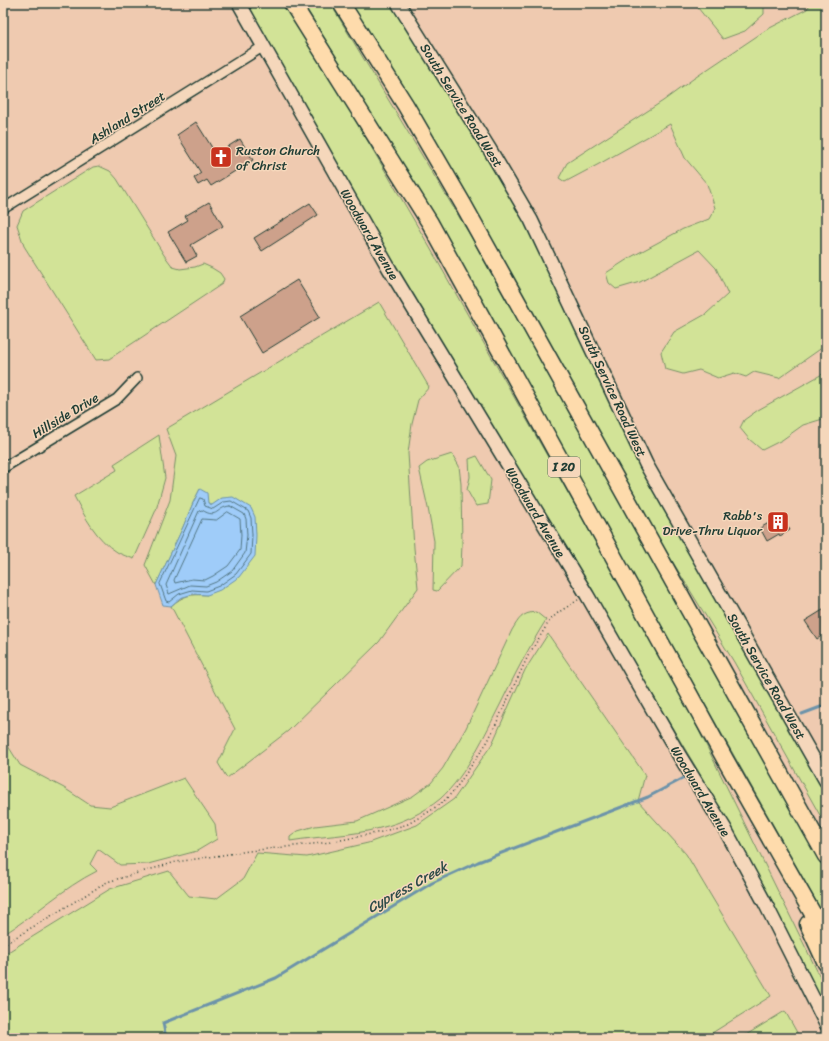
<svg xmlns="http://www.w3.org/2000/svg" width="829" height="1041" font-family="Sriracha,sans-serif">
  <rect width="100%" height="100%" fill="#efcab0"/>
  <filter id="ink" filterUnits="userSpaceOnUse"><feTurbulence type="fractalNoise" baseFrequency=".025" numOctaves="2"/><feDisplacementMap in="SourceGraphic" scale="8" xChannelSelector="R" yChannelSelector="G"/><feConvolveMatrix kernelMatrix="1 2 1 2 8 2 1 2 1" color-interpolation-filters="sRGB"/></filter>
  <g filter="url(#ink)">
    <!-- green -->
    <g fill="#d2e397" stroke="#789066">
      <polygon points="246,3 285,3 363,133 429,246 679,690 826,989 826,1012 757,875 697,769 369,221"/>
      <polygon points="303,3 330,3 470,235 826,872 826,919 447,246 340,63"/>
      <polygon points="350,3 393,3 521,212 743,642 826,791 826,826 734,662 655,533"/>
      <polygon points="694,3 764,3 764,14 745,31 723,39"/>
      <polygon points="811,3 826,3 826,345 779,378 754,372 746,377 734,373 718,378 699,370 683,374 665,369 661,352 674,332 706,314 728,294 716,268 699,250 640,282 616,289 609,283 606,273 631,257 683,229 709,219 715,208 707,184 685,158 670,124 599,164 565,182 559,178 567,163 663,101 693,79 766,30 807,9"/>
      <polygon points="99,166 110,171 117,179 164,255 173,267 180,269 195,267 203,264 212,268 220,273 224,279 222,284 109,359 96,360 24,246 17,225 23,211 93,167"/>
      <path d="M379,302L429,387L418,400L412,424L408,453L414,548L418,588L379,642L288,731L227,778L218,763L235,729L171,606C184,595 190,594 207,595L222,498L212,506L208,503L200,489L193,503L183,527L156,585L145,565L170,500L176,456L166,429Z"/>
      <polygon points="826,372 826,418 803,425 782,440 762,450 749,439 740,428 744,420 758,410"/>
      <path d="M159,435L165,478L156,510L134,559C129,557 122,555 117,552C96,539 85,517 74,496L117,470L114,464Z"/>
      <polygon points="452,454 459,466 461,484 462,545 461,566 437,591 433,590 434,541 428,508 419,468 427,462"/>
      <polygon points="477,456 491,480 488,504 476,506 467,490 470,477 469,459"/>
      <path d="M536,612L546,620C529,647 515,674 501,703C485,734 467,775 440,799C423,813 401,823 380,828C351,836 320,836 290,841V837L298,831L315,826L357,821L413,796L431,783L443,768L466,728L512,630C519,619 521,613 536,612Z"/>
      <polygon points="548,634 645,775 638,801 686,854 771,996 704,1038 3,1038 3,955 110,889 169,871 189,896 216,899 243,879 257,853 307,857 368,843 417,825 454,799 492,744 525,670"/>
      <path d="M3,738L20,765L64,788L90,805L110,807L184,778L215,824L217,839L197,851L148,864L120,865L98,849L90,864L97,871C63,888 35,915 3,935Z"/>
      <polygon points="785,1011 800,1038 741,1038"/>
    </g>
    <!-- water -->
    <polygon fill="#9fccf9" stroke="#6c93aa" points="200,489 207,493 208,503 212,505 222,498 233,497 251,508 255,517 256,535 255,556 239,577 220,590 207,595 193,594 180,598 171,606 163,605 156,585 183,527 193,503"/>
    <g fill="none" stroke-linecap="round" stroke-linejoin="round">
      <!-- shore -->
      <g stroke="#527683" stroke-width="1">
        <polygon points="200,498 203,499 205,506 213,509 224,502 231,501 248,511 251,518 252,535 251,554 236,574 219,586 206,591 192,590 179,594 169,602 166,601 160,584"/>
        <path d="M230,506L244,514L246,519L247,535L245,553L232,571L216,582L206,586L190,585L169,594L166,585L199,511L202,510C218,520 216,507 230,506Z"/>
        <polygon points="228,512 240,519 241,535 240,550 228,566 213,576 205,580 192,579 175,583 174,580 202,519 216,520"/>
      </g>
      <!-- stream -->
      <g stroke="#6c93aa" stroke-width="3">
        <polyline points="802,714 826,705"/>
        <polyline points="166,1038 163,1023 276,978 432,883 478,862 648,797 684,778"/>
      </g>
    </g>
    <!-- building -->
    <g fill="#cda18b" stroke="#1f3d34">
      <polygon points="196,122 216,154 240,139 253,160 211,186 207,180 198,185 194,178 201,173 177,135"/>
      <polygon points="209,202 223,226 191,245 197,256 186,262 168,232 188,220 185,216"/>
      <polygon points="310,203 318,215 262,251 254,238"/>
      <polygon points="297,280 320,317 262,353 240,316"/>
      <polygon points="781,516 790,530 780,536 779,534 767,541 760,528"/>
      <polygon points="826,608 826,633 817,639 805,621"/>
    </g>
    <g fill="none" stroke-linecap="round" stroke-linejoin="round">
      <!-- minor casing -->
      <g stroke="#1f3d34" stroke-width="12">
        <g id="minor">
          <polyline points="3,209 264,46"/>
          <polyline points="3,468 117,399 137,378"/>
        </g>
      </g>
      <!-- secondary casing -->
      <g stroke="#1f3d34" stroke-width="16">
        <g id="secondary">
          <polyline points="239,3 390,270 587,595 679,755 725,829 766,905 826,1024"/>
          <polyline points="398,3 490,150 531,220 646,464 826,781"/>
        </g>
      </g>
      <!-- motorway casing -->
      <g stroke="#1f3d34" stroke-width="19">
        <g id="motorway">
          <polyline points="292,3 430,223 726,761 826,937"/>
          <polyline points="341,3 406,106 463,204 826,856"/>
          <polyline points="808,924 826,963"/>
        </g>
      </g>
      <!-- path -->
      <polyline stroke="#1f3d34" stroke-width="1.5" stroke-dasharray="1 3" stroke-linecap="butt" points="3,945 107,882 176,862 249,851 331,842 381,832 408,824 430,811 444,801 456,788 488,741 528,656 550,620 559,612 578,600"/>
      <!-- minor -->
      <use href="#minor" stroke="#f5d7bb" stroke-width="9"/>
      <!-- secondary -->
      <use href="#secondary" stroke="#f5d7bb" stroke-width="13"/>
      <!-- motorway -->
      <use href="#motorway" stroke="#fedbac" stroke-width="16"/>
    </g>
  </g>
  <!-- icons -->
  <defs>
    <g id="church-square" transform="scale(1.15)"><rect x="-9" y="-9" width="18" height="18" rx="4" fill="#c8321e" stroke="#f5d7bb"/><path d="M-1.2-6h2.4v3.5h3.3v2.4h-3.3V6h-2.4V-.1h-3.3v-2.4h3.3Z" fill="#fff"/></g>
    <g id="building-square" transform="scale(1.15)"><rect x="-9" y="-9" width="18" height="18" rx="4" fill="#c8321e" stroke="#f5d7bb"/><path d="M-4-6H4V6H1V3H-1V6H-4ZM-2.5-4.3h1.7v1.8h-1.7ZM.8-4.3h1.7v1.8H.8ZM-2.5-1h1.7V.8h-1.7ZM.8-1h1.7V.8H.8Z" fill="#fff"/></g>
  </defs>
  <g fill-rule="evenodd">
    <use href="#church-square" x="221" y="157"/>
    <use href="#building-square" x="778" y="522"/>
  </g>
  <g text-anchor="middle" stroke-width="3" stroke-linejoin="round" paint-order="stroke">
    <!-- shield labels -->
    <rect fill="#f5d7bb" stroke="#5f6b5c" stroke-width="1" x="548" y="457" width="32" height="20" rx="3"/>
    <g font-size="12" font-weight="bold" fill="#1f3d34">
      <text x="564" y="471">I 20</text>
    </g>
    <!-- street labels -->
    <g font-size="13" fill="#1f3d34" stroke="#f5d7bb">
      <text transform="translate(462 105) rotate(58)" y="5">South Service Road West</text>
      <text transform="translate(127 117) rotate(-32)" y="5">Ashland Street</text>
      <text transform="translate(370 234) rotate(60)" y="5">Woodward Avenue</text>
      <text transform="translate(613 391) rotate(65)" y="5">South Service Road West</text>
      <text transform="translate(65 415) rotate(-31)" y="5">Hillside Drive</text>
      <text transform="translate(536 512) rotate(59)" y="5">Woodward Avenue</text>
      <text transform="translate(767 676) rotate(60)" y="5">South Service Road West</text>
      <text transform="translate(701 791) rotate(59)" y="5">Woodward Avenue</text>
    </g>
    <!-- poi labels -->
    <g font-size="13" fill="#1f3d34" stroke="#f5d7bb" text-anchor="start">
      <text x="236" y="155">Ruston Church<tspan x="236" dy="15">of Christ</tspan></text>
      <text x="762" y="520" text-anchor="end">Rabb's<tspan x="762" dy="15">Drive-Thru Liquor</tspan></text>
    </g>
    <!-- water labels -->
    <g font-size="14" font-style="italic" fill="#2c4b48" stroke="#f5d7bb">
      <text transform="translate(407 887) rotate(-29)" y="5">Cypress Creek</text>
    </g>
  </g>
  <!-- margin -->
  <rect width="829" height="1041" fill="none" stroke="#f5d7bb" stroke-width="16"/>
  <rect x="8" y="8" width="813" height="1025" fill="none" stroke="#1f3d34" stroke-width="1.5" filter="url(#ink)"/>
</svg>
